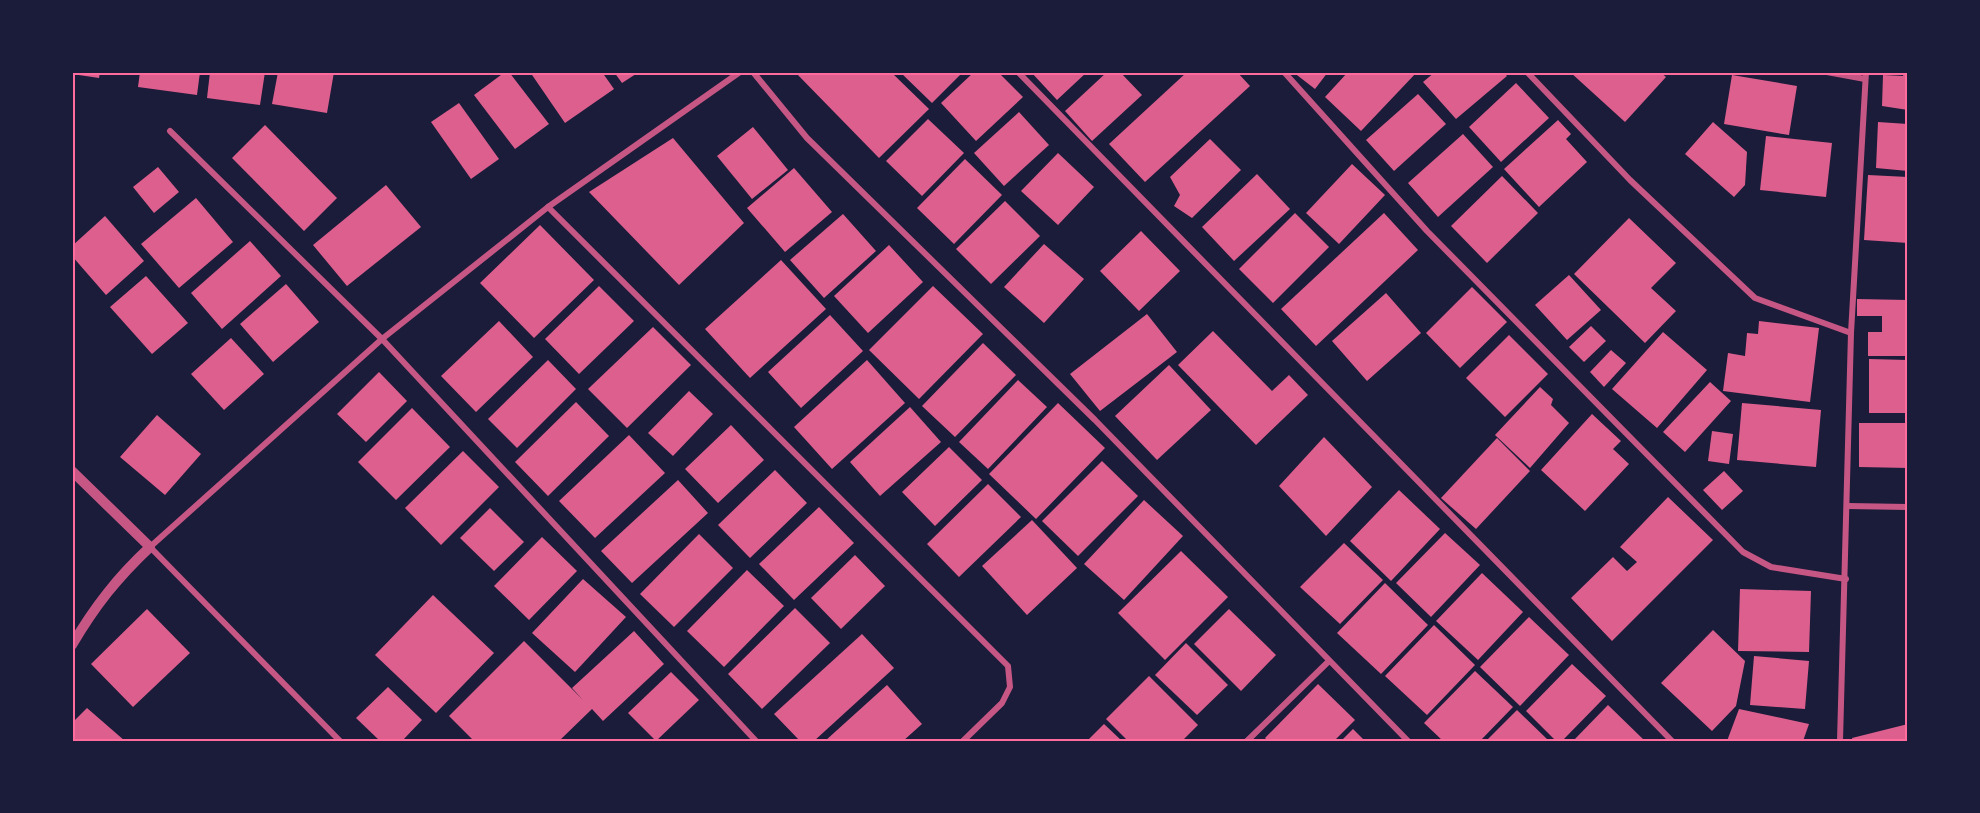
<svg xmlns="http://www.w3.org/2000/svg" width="1980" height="813" font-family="'Fira Sans Condensed',sans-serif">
  <rect width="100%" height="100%" fill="#1b1b3a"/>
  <!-- building -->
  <g fill="#dd5f8e">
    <polygon points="72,72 100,72 99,78 72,74"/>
    <polygon points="140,72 200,72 197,95 138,87"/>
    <polygon points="210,72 265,72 260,105 207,98"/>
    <polygon points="278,72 334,72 327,113 272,104"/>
    <polygon points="505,72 509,72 549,124 515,149 474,95"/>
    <polygon points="530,72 602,72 614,89 565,123"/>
    <polygon points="614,72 639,72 622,83"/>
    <polygon points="795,72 891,72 929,109 879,158"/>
    <polygon points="900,72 963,72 932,103"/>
    <polygon points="974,72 998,72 1023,97 976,141 941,103"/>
    <polygon points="1031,72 1087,72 1057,100"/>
    <polygon points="1107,72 1120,72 1142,95 1092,141 1065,111"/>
    <polygon points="1187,72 1237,72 1250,86 1145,182 1109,144"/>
    <polygon points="1293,72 1328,72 1315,89"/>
    <polygon points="1348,72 1417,72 1361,131 1325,97"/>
    <polygon points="1435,72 1503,72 1507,76 1456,119 1423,82"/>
    <polygon points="1570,72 1660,72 1666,77 1625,122"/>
    <polygon points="1904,72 1908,72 1908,110 1882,106 1883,75 1903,76"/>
    <polygon points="1732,75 1797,86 1789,135 1724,124"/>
    <polygon points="1516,83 1549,118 1501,162 1469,127"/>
    <polygon points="1418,94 1446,124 1394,171 1366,140"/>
    <polygon points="459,103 499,159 471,179 431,122"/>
    <polygon points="1019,112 1049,145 1004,186 974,153"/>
    <polygon points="928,119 964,153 922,196 886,161"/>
    <polygon points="1558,120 1571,134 1566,139 1587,162 1539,207 1504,169"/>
    <polygon points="1713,122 1747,152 1745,185 1734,197 1685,154"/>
    <polygon points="1878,122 1908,124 1908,171 1876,168"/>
    <polygon points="265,125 337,198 304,231 232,158"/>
    <polygon points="753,127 788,170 752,199 717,156"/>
    <polygon points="1463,134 1493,167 1438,217 1408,183"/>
    <polygon points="1766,136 1832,143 1826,197 1760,190"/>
    <polygon points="673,138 744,223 679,285 589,192"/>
    <polygon points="1210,139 1241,170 1192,218 1174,206 1180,195 1170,177"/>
    <polygon points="1058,153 1094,187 1058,225 1021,191"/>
    <polygon points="965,159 1002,195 954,244 917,208"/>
    <polygon points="1352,164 1385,195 1339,244 1306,213"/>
    <polygon points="158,167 179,192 154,213 133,187"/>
    <polygon points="794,168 832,212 785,252 747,208"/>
    <polygon points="1257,174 1290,209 1234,261 1202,227"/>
    <polygon points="1868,175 1908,177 1908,243 1864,240"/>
    <polygon points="1502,176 1538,213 1487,263 1451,226"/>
    <polygon points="386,185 421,227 347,286 313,245"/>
    <polygon points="196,198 233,242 179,288 141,244"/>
    <polygon points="1005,201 1040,236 991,284 956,249"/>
    <polygon points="1295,213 1329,247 1273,303 1239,269"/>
    <polygon points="1384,213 1418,250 1316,346 1281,309"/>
    <polygon points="843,214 876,251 824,298 790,260"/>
    <polygon points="105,216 144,261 106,295 72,256 72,246"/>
    <polygon points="1629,218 1676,263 1651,288 1676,311 1645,343 1574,274"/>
    <polygon points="540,225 594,280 534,338 480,283"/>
    <polygon points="1141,231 1180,271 1139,311 1100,271"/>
    <polygon points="250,241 281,276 222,329 191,293"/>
    <polygon points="1044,244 1084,279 1044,323 1004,287"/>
    <polygon points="889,245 923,282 868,333 834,296"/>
    <polygon points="781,260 826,309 750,378 705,329"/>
    <polygon points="1569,275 1601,310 1567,340 1535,305"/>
    <polygon points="146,276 188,323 152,354 110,307"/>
    <polygon points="286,284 319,322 273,362 240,324"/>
    <polygon points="599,286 634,321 579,374 545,339"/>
    <polygon points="933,286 983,334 919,399 869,350"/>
    <polygon points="1472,287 1507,322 1460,368 1426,333"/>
    <polygon points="1386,293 1421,333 1367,381 1332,341"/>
    <polygon points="1857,299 1908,300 1908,356 1868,356 1868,332 1882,332 1882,316 1857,316"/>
    <polygon points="1147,314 1177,352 1100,411 1070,374"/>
    <polygon points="830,315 863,351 801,408 768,372"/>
    <polygon points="499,321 533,357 476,412 441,376"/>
    <polygon points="1759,321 1819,328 1810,402 1723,391 1728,353 1745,356 1747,333 1758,334"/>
    <polygon points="1591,326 1606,341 1584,362 1569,347"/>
    <polygon points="653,327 691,365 627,428 588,389"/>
    <polygon points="1213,331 1272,391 1289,375 1308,395 1256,445 1178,365"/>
    <polygon points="1663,332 1707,370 1657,428 1612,389"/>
    <polygon points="1509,335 1548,374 1505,417 1466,378"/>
    <polygon points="231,338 264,374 224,410 191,374"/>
    <polygon points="983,343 1016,375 955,437 922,406"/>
    <polygon points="1611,350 1626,363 1604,387 1590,372"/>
    <polygon points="1869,359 1908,360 1908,413 1869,413"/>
    <polygon points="548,360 576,389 517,448 488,419"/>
    <polygon points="867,360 905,403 832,469 794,427"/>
    <polygon points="1169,365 1211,410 1157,460 1115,416"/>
    <polygon points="379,372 407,401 366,442 337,414"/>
    <polygon points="1018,380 1047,407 988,469 959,442"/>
    <polygon points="1710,382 1731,401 1685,452 1663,432"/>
    <polygon points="1540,387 1553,399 1551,405 1569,423 1530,468 1495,435"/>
    <polygon points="689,391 713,414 673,456 648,433"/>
    <polygon points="576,402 609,436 548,496 515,462"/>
    <polygon points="1058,403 1105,448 1036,519 989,474"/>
    <polygon points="1742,403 1821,410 1816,467 1737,460"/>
    <polygon points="910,407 941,442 880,496 850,462"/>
    <polygon points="412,408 450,447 396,500 358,462"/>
    <polygon points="1592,414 1621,441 1613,449 1629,464 1585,511 1541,470"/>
    <polygon points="157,415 201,454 165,495 120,457"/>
    <polygon points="1859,423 1908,423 1908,468 1859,467"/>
    <polygon points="731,425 764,460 718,503 685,469"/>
    <polygon points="1712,431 1733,434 1729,464 1708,461"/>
    <polygon points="629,435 665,473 595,538 559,501"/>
    <polygon points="1324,437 1372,487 1326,536 1279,486"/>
    <polygon points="1497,438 1530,471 1476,529 1441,498"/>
    <polygon points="949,447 982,480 935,526 902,492"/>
    <polygon points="463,451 499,487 441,545 405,508"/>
    <polygon points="1102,461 1138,496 1078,556 1042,521"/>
    <polygon points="775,470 807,503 750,558 718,525"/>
    <polygon points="1724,471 1743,491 1722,510 1703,490"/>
    <polygon points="678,480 708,513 632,583 601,551"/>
    <polygon points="988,484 1021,517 959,577 927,544"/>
    <polygon points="1399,490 1440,529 1391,581 1350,541"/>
    <polygon points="1668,497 1713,540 1612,641 1571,598 1613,557 1627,571 1637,562 1620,547"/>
    <polygon points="1144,500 1183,536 1124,600 1084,564"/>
    <polygon points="819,507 854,543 794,600 759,564"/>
    <polygon points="490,508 524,542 494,571 460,538"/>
    <polygon points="1032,520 1077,568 1027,615 982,566"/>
    <polygon points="1445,533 1480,565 1431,617 1396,583"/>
    <polygon points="699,534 733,568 674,627 640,594"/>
    <polygon points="542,537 577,571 529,620 494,586"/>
    <polygon points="1344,543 1383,580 1340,624 1300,587"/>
    <polygon points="1181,551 1228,597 1165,660 1118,613"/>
    <polygon points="855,555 885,586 841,629 811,598"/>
    <polygon points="747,570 784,606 724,667 687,631"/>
    <polygon points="1482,573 1523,612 1478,660 1436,621"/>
    <polygon points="583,579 626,617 575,672 532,633"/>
    <polygon points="1385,583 1428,625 1381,674 1337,633"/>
    <polygon points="1740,589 1811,591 1809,652 1738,651"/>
    <polygon points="433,595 494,653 436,713 375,655"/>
    <polygon points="795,608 830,643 762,709 728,674"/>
    <polygon points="147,609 190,653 133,707 91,664"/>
    <polygon points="1229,609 1276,655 1241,691 1194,644"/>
    <polygon points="1529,617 1569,655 1520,706 1480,667"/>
    <polygon points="1434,625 1475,665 1427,715 1385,676"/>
    <polygon points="1713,630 1745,661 1736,706 1712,731 1661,683"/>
    <polygon points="634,631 664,664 603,721 592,709 559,741 474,741 449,716 524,641 583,700 572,688"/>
    <polygon points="862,634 894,668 814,741 800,741 774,714"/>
    <polygon points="1186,643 1228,685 1197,715 1155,675"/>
    <polygon points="1754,656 1809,661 1805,709 1750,705"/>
    <polygon points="1572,664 1606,696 1562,741 1556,741 1526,711"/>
    <polygon points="1475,671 1513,707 1480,741 1443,741 1424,723"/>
    <polygon points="671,672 699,700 656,741 628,713"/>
    <polygon points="1149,676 1198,725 1182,741 1128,741 1106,719"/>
    <polygon points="1318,684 1355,720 1334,741 1268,741 1265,738"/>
    <polygon points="887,685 922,724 903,741 825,741"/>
    <polygon points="388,687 422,720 402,741 380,741 356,718"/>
    <polygon points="1608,705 1645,741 1573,741"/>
    <polygon points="87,708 125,741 72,741 72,723"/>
    <polygon points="1739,709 1809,724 1803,741 1727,741"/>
    <polygon points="1517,710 1549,741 1486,741"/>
    <polygon points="1104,724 1122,741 1087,741"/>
    <polygon points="1908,724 1908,741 1853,741 1852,738"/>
    <polygon points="1353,729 1365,741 1341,741"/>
  </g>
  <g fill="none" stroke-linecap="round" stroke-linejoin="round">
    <!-- minor -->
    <g stroke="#c65784" stroke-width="6">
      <polyline points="753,72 807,138 1095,420 1408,741"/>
      <polyline points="1018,72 1672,741"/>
      <polyline points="1284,72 1427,231 1743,552 1771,567 1846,579"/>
      <polyline points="1527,72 1630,180 1755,298 1851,333"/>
      <polyline points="1827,72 1865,79"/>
      <polyline points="170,131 382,339 756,741"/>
      <polyline points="548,207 1008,666 1010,687 1002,703 963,741"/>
      <polyline points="1848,506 1908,507"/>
      <polyline points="340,741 150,547 382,339 548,207 740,72"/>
      <polyline points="1247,741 1329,661"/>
      <polyline points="1840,741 1851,333 1866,72"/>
    </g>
    <!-- tertiary -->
    <path stroke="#c65784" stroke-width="10" d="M72,471L150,547C117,578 95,606 72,645"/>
  </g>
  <!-- border -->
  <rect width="1980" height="813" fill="none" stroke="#1b1b3a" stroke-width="147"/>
  <rect x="74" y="74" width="1832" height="666" fill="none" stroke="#ff6b9d" stroke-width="2"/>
</svg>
